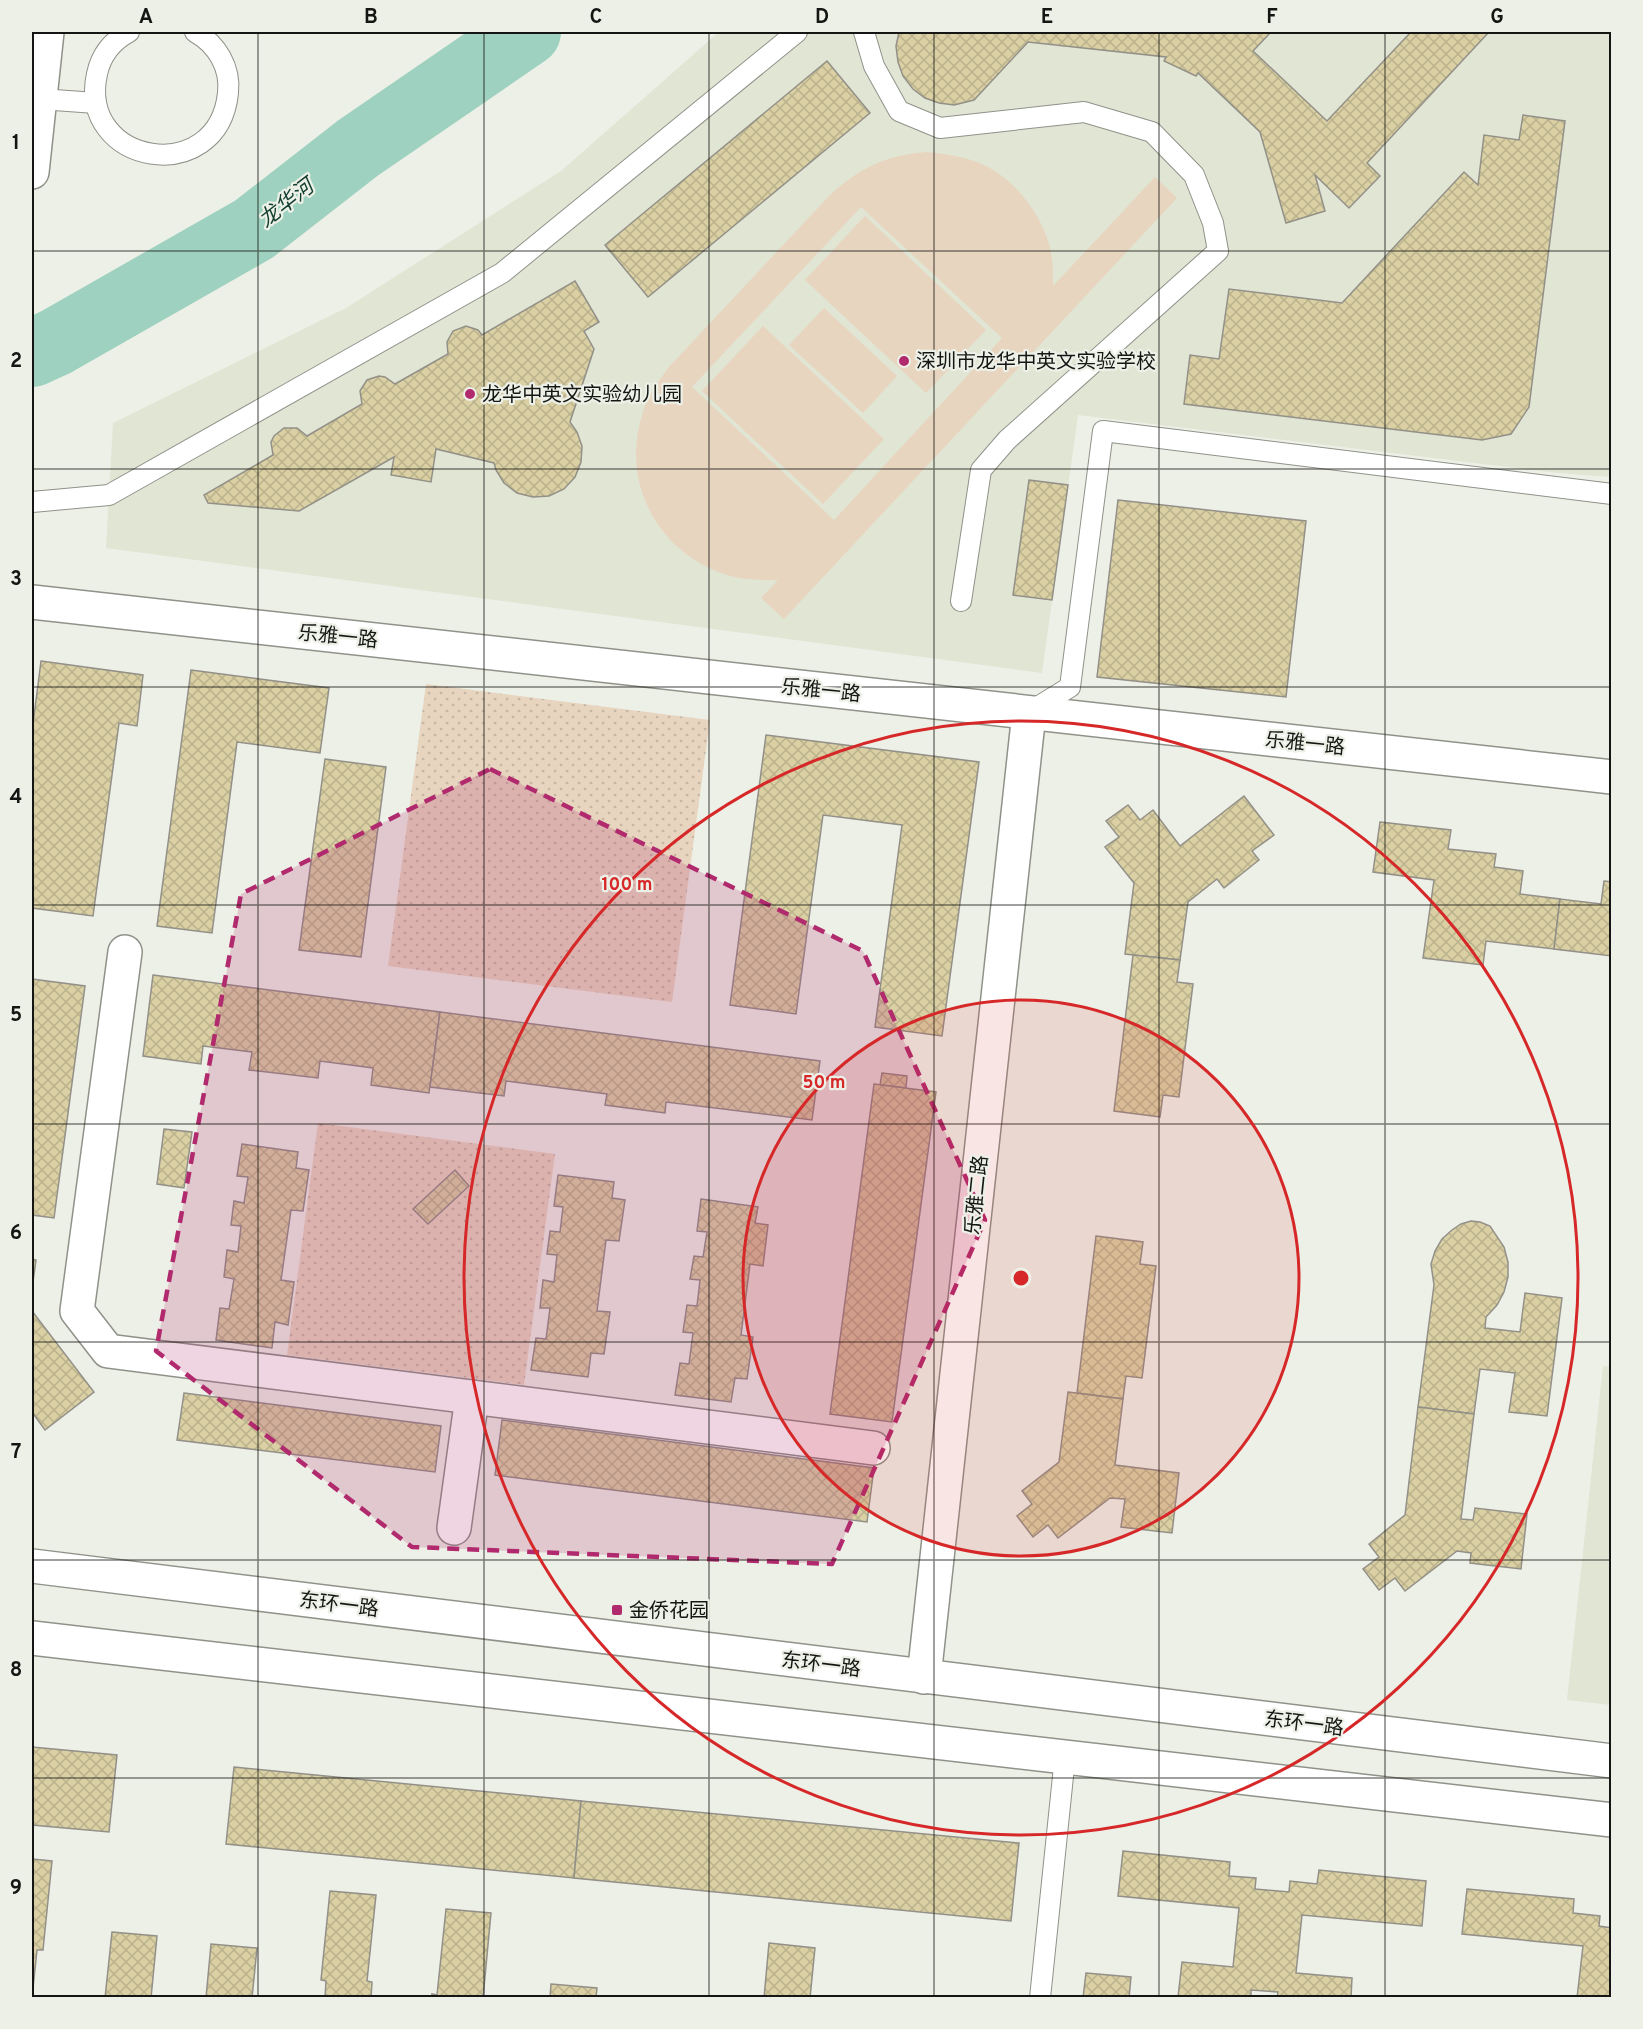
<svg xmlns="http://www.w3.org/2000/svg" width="1643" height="2029" font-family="Overpass,'Noto Sans SC',sans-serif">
  <defs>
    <pattern id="park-dots" width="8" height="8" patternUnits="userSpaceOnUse" patternTransform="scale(1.5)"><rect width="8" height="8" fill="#e8d5bf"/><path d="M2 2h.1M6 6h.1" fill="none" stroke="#c6b6a3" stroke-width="1.8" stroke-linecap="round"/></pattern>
    <pattern id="building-cross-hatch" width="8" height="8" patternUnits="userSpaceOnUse" patternTransform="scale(1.5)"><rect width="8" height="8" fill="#dad0a4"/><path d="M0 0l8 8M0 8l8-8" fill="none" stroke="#bab28c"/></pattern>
  </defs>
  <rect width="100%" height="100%" fill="#edf0e7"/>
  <!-- built -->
  <g fill="#e0e5d4">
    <polygon points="719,32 1611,32 1611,477 1558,473 1078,415 1042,673 106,548 113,423 346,308 561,171"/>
    <polygon points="1603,1366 1612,1367 1611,1705 1567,1700"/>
  </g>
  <!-- grass -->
  <g fill="#e8d5bf" fill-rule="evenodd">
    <path d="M927,152C944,154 960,156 977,162C1011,175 1039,210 1049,244C1053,258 1053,272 1053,286L1155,177L1177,198L784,619L761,598L778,580C760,580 741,580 724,574C656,551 620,480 643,412C648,395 658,382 668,368L830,195C861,167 884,156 927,152ZM861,207L1002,338L834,520L692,387Z"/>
    <polygon points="865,216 986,330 926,393 805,280"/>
    <polygon points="824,308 897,376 863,413 789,345"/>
    <polygon points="763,326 884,439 823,504 702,391"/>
  </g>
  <!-- park -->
  <g fill="url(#park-dots)">
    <polygon points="426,684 710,720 672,1002 388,966"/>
    <polygon points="318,1123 555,1154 524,1385 287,1355"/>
  </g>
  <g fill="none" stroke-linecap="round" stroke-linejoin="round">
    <!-- river -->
    <polyline stroke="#9ed1bf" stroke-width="68" points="32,353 56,342 254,229 358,148 527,32"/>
  </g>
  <!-- building -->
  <g fill="url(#building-cross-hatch)" stroke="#939088" stroke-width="1.5">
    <polygon points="899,32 1271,32 1253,51 1327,121 1411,32 1489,32 1367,163 1380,176 1349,208 1315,175 1325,211 1286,223 1260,132 1198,73 1196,76 1164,61 1166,57 1028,42 974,100 954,105 939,103 925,98 913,89 903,76 898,62 896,46"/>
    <polygon points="827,61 870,113 648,297 605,245"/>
    <polygon points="1523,115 1565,121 1529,407 1511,434 1482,440 1184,404 1190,355 1219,359 1229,289 1342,303 1464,172 1478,185 1484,135 1519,140"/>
    <polygon points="575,281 599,322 584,331 594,349 570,422 577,432 582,446 581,462 575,477 564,489 549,496 533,497 517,493 504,483 496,470 494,463 436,449 431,482 391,475 394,457 299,511 208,503 204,495 273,455 271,442 274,436 284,428 297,428 307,436 362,404 360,391 367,380 379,376 385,377 395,384 448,354 447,342 453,331 466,326 478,330 482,335"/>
    <polygon points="1029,480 1068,485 1052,600 1013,595"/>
    <polygon points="1118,500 1306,521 1286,697 1097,677"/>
    <polygon points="41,661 143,675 137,726 119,723 93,916 32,908 32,732"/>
    <polygon points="191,670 329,688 320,753 237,742 212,933 157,926"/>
    <polygon points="766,735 979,762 942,1036 875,1027 902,825 823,815 796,1014 730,1005"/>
    <polygon points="325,759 386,767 361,957 299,950"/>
    <polygon points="1244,796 1274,835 1252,851 1259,860 1224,888 1217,879 1188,902 1180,960 1125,954 1134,883 1105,847 1119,837 1106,821 1128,805 1140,820 1153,810 1180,846"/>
    <polygon points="1380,822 1451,830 1448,849 1496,854 1494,867 1523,871 1520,894 1560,899 1554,949 1486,941 1483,965 1423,958 1434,880 1373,872"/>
    <polygon points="1604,881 1612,882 1612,956 1554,949 1560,899 1601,904"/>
    <polygon points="1133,955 1180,960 1177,982 1193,984 1179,1097 1163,1095 1160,1117 1114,1111"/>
    <polygon points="153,975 440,1012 429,1093 371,1085 373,1068 320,1061 318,1078 249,1070 252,1052 203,1046 201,1064 143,1056"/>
    <polygon points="32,979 85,986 54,1218 32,1215"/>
    <polygon points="440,1012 820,1061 812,1120 666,1102 665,1113 605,1105 607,1094 506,1081 504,1096 430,1087"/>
    <polygon points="882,1073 907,1076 906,1088 880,1085"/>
    <polygon points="874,1084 936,1092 892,1422 830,1414"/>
    <polygon points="164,1129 192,1132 184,1188 157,1184"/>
    <polygon points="242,1144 298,1152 296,1168 309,1170 303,1211 291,1210 281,1280 294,1282 288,1325 275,1322 272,1348 216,1340 220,1308 229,1309 234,1279 224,1277 227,1250 238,1252 241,1226 231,1225 234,1201 244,1203 248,1177 237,1176"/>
    <polygon points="455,1170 469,1186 428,1224 413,1209"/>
    <polygon points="558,1175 614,1182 612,1198 625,1200 619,1241 606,1240 597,1311 610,1312 604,1354 591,1353 588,1377 531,1370 536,1338 546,1339 550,1308 540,1308 543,1280 554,1282 557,1255 547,1254 550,1231 560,1232 563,1207 554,1206"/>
    <polygon points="701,1199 758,1207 755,1223 768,1225 763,1266 750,1264 741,1335 753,1337 747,1379 735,1378 731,1402 675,1395 680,1363 689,1364 693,1333 683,1332 687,1305 697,1306 700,1280 690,1279 694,1256 703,1257 707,1232 697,1231"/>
    <polygon points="1471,1221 1480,1222 1490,1226 1504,1247 1508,1262 1508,1277 1504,1292 1497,1305 1486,1317 1485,1328 1520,1332 1525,1293 1562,1298 1547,1416 1509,1412 1515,1373 1480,1369 1474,1414 1418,1407 1434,1285 1431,1264 1435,1251 1442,1239 1452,1230 1461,1224"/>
    <polygon points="1096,1236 1143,1242 1140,1264 1156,1266 1142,1378 1126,1376 1123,1399 1077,1393"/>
    <polygon points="32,1259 36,1260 32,1289"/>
    <polygon points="32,1311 94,1392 45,1430 32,1412"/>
    <polygon points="1068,1392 1123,1399 1115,1465 1179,1473 1172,1533 1121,1527 1125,1499 1110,1498 1058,1538 1048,1525 1033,1537 1017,1516 1032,1504 1022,1491 1059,1462"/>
    <polygon points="184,1393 441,1426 435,1472 177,1440"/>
    <polygon points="1418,1407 1474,1414 1461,1519 1473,1520 1475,1508 1527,1514 1521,1569 1470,1563 1471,1553 1457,1551 1405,1591 1395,1578 1379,1590 1363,1569 1379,1557 1369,1544 1405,1515"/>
    <polygon points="502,1420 874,1468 867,1522 495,1475"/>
    <polygon points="32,1747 117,1755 109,1832 32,1825"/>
    <polygon points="234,1767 581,1801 574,1878 226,1844"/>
    <polygon points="581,1801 1019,1843 1011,1921 574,1878"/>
    <polygon points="1123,1851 1230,1862 1229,1876 1256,1878 1255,1889 1289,1892 1290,1881 1317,1884 1319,1870 1426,1881 1422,1926 1302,1915 1296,1973 1352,1978 1351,1998 1277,1998 1278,1992 1251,1990 1251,1998 1178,1997 1182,1962 1233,1967 1239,1908 1118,1896"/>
    <polygon points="32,1859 52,1861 43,1950 37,1950 32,1998"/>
    <polygon points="1467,1889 1574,1899 1573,1913 1600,1916 1599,1926 1612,1928 1612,1998 1577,1998 1583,1946 1462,1934"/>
    <polygon points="330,1891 376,1895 367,1981 372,1982 371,1998 325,1998 326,1981 321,1980"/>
    <polygon points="446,1909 491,1913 483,1998 431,1998 432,1994 437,1995"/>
    <polygon points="112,1932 157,1936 151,1998 105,1998"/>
    <polygon points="769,1943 815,1948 810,1998 764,1998"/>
    <polygon points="211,1944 257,1948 252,1998 206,1998"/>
    <polygon points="1086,1973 1131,1977 1129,1998 1083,1998"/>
    <polygon points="551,1984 597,1988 596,1998 550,1998"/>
  </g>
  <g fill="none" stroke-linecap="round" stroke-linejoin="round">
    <!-- lane casing -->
    <g stroke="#90928a" stroke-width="22">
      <g id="lane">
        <path d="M129,32C112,41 101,55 97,74C77,165 218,189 228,93C231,68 217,44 195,32"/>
        <polyline points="864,32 874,66 899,111 940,128 1084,112 1152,132 1194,175 1213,223 1218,251 1007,440 981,470 961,601"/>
        <polyline points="40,99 96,103"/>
        <polyline points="32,502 109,495 502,273 797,32"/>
        <polyline points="1031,711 1070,687 1103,431 1612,494"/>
        <polyline points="1040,1998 1065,1757"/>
      </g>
    </g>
    <!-- street casing -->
    <g stroke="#90928a" stroke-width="36">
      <g id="street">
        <polyline points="32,172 47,32"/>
        <polyline points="125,952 77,1311 108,1351 873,1448"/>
        <polyline points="454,1528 472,1397"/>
      </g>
    </g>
    <!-- secondary casing -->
    <g stroke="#90928a" stroke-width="36">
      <g id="secondary">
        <polyline points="32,602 1612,777"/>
        <polyline points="924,1677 1029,713"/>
      </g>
    </g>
    <!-- primary casing -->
    <g stroke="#90928a" stroke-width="36">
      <g id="primary">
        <polyline points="32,1566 1612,1761"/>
        <polyline points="32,1638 1612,1820"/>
      </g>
    </g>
    <!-- lane -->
    <use href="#lane" stroke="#fff" stroke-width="20"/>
    <!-- street -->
    <use href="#street" stroke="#fff" stroke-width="33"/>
    <!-- secondary -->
    <use href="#secondary" stroke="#fff" stroke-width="33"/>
    <!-- primary -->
    <use href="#primary" stroke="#fff" stroke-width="33"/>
  </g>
  <!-- marked area -->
  <path fill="#b12a6e" fill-opacity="0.2" stroke="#b12a6e" stroke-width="4.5" stroke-dasharray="12 8" stroke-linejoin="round" d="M490,769L863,951L985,1220L832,1564L412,1547L156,1351L241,894Z"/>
  <!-- grid -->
  <path fill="none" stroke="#151613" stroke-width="1.5" stroke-opacity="0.55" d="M258,32V1998M484,32V1998M709,32V1998M934,32V1998M1159,32V1998M1385,32V1998M32,251H1612M32,469H1612M32,687H1612M32,905H1612M32,1124H1612M32,1342H1612M32,1560H1612M32,1778H1612"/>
  <!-- distance rings -->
  <circle cx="1021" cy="1278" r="278" fill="#d62828" fill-opacity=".12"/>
  <g fill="none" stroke="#d62828" stroke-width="3">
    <circle cx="1021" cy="1278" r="278"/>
    <circle cx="1021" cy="1278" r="557"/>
  </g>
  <!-- markers -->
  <g fill="#b12a6e" stroke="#edf0e7" stroke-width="2">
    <circle cx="904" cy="361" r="6"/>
    <circle cx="470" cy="394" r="6"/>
    <rect x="611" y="1604" width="12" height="12" rx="3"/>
  </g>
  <g text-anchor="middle" stroke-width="4.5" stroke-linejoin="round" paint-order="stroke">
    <!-- poi labels -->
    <g font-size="20" fill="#151613" stroke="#edf0e7" text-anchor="start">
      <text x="916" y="368">深圳市龙华中英文实验学校</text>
      <text x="482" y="401">龙华中英文实验幼儿园</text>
      <text x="629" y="1617">金侨花园</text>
    </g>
    <!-- street labels -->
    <g font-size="20" fill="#151613" stroke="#edf0e7">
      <text transform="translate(338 636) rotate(6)" y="7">乐雅一路</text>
      <text transform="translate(821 690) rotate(6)" y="7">乐雅一路</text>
      <text transform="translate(1305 743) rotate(6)" y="7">乐雅一路</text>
      <text transform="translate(976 1195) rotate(-84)" y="7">乐雅二路</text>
      <text transform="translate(339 1604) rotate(7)" y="7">东环一路</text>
      <text transform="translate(821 1664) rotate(7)" y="7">东环一路</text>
      <text transform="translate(1304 1723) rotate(7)" y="7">东环一路</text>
    </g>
    <!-- water labels -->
    <g font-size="21" font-style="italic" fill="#144033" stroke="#edf0e7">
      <text transform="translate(286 203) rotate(-38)" y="7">龙华河</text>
    </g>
  </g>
  <circle cx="1021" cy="1278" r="9" fill="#d62828" stroke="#edf0e7" stroke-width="3"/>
  <g font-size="18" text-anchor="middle" font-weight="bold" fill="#d62828" stroke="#edf0e7" stroke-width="4.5" stroke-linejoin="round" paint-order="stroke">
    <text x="627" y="890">100 m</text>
    <text x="824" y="1088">50 m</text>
  </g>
  <!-- border -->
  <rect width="1643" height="2029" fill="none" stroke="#edf0e7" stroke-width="66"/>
  <rect x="33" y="33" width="1577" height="1963" fill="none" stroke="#151613" stroke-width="2"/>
  <g font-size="20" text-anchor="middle" font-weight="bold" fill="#151613">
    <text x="146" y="23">A</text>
    <text x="371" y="23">B</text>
    <text x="596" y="23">C</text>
    <text x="822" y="23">D</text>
    <text x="1047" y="23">E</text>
    <text x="1272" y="23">F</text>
    <text x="1497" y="23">G</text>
    <text x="16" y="149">1</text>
    <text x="16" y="367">2</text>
    <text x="16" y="585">3</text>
    <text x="16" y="803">4</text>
    <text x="16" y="1021">5</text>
    <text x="16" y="1239">6</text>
    <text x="16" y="1458">7</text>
    <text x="16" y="1676">8</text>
    <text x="16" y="1894">9</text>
  </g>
</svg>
